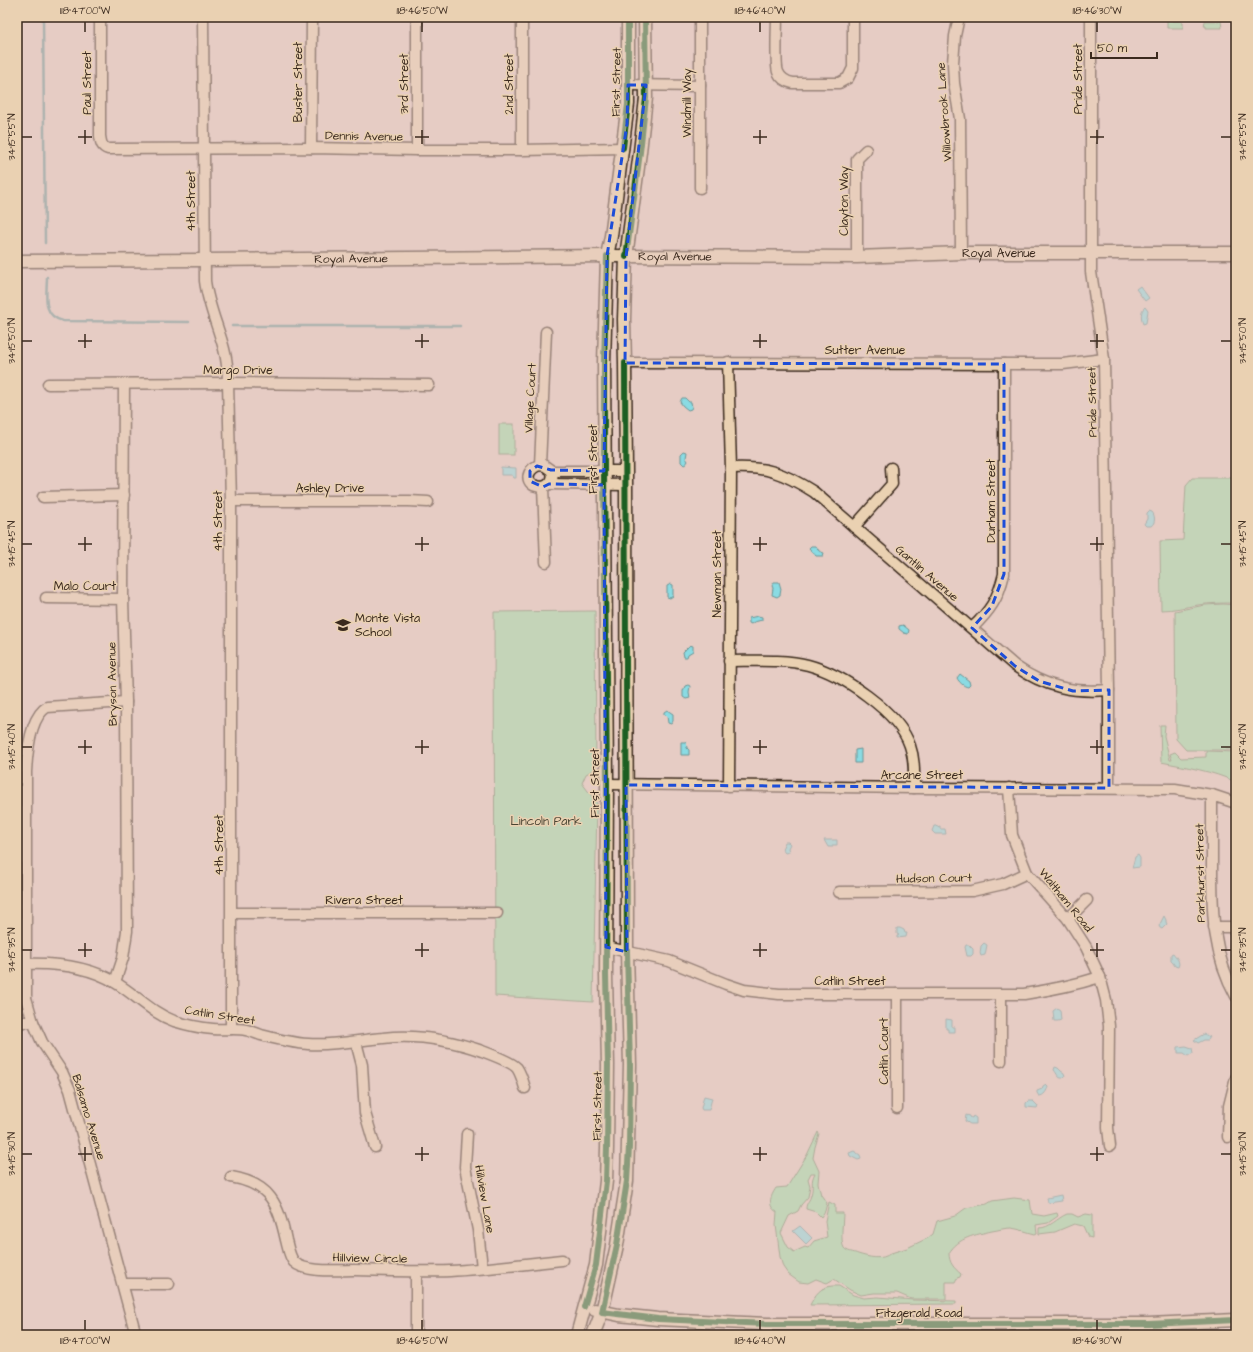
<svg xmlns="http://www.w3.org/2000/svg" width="1253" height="1352" font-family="'Architects Daughter',sans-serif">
  <rect width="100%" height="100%" fill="#e6ccc4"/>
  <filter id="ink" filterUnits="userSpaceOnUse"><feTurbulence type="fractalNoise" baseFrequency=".025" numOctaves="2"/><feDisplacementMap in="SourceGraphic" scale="8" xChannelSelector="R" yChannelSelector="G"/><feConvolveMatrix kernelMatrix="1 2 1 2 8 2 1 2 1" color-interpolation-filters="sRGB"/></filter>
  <g filter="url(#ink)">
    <!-- green -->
    <g fill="#9cdea9" stroke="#6c8464">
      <polygon points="1167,18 1172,18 1172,21 1180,21 1183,23 1183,28 1167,28"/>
      <polygon points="1205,21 1221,21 1222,28 1206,28 1206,26 1204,26"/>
      <rect x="499" y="424" width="15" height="31"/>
      <path d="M1192,478H1236V603C1223,603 1211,603 1198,605C1185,607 1174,610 1161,610L1160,541L1183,540L1186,485Z"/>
      <polygon points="1223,604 1236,605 1236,750 1186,750 1176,739 1175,611 1205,605"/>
      <polygon points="595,611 596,769 586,774 582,783 597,803 593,1002 495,996 494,612"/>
      <path d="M1160,725H1165L1164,736L1170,760H1172L1170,754L1175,752L1181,758L1206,757V751L1236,752V782C1212,771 1187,767 1161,762Z"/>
      <path d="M818,1132L819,1134L815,1147L813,1158L819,1171L818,1183L821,1195L827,1203L825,1211L821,1217L816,1212L806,1209C806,1202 810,1201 811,1195C814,1186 810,1182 815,1173H811L808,1179L810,1186L808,1197L801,1205L798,1211L789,1216L781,1233L788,1247L794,1252L805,1247L808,1248L814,1241L827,1237L825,1221L829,1202L835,1205V1213H843C843,1221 840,1242 844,1248C847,1252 854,1252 858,1254C868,1257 882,1261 891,1253L907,1248L928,1238L933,1234L937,1221L955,1216L966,1208L987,1204L992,1201L1014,1198L1030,1200L1032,1214L1044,1216L1057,1213L1058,1216L1048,1223L1036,1225L1037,1233L1035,1234C1027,1232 1019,1229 1011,1228C1004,1228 999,1230 992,1231C975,1235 959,1237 949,1253C949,1263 954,1268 961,1274L960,1277L957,1278L955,1282H946V1299H911L897,1293H874L861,1295L850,1290L834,1279L827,1283L816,1279L808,1283L799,1282L788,1274L783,1267L780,1257L776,1225L777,1212C767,1206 770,1197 776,1188L787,1187L807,1155Z"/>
      <path d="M1067,1214H1072L1078,1217L1086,1214L1092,1215V1238L1088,1237L1083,1226L1074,1224L1055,1232L1039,1234V1228C1050,1228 1057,1218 1067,1214Z"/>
      <path d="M832,1286H839L853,1295L864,1298L878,1297L913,1300L956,1301V1304L810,1305C815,1295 820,1287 832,1286Z"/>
    </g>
    <!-- water -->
    <g fill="#8adbe3" stroke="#6a9494">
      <polygon points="1140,286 1149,298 1145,301 1136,289"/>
      <path d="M1145,307L1148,311L1146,323L1143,324C1141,318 1140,311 1145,307Z"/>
      <polygon points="682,398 685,398 689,402 691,402 692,407 691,409 688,410 683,406 680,402"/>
      <polygon points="684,451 687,452 686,458 688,461 686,464 684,465 681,462 681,454"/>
      <polygon points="501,467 516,468 516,478 514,478 512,475 501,475"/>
      <path d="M1149,511L1152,512C1155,515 1156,523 1151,526H1146L1144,524L1147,519V513Z"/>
      <polygon points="811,546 816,546 819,551 824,553 823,556 816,556 809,548"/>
      <polygon points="774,582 779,582 781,589 780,595 777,597 772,595 773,588 772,586"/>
      <polygon points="671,584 673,585 673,596 670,598 667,597 667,586"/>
      <polygon points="758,616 762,617 762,620 754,622 751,624 749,623 749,618"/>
      <polygon points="903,625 909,630 908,634 904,633 899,629 899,626"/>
      <polygon points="690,645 693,646 693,651 688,654 687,657 684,657 683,652"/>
      <path d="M960,674L969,681L970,685L968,687C963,686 959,682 957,678Z"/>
      <polygon points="688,685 690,686 689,692 690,698 686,699 683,697 683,691 685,686"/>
      <polygon points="667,710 673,714 673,721 671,724 668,723 667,716 664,714 664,712"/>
      <polygon points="681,742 686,742 687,748 689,750 689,755 681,755"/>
      <polygon points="861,749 861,763 855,763 855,750"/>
      <polygon points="934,826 936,826 937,827 940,826 940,829 945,829 946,834 935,834 932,831"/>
      <polygon points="824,840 837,840 837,845 833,845 833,847 828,847"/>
      <polygon points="785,842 788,842 790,844 788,848 789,852 785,853 782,849"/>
      <polygon points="1138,855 1140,858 1140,867 1132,868 1135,857"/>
      <polygon points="1164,916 1166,920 1166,922 1167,924 1162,929 1160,928 1159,926"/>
      <polygon points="897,928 900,928 904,930 905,933 907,933 906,937 897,938 897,936 899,935 897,934"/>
      <polygon points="984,943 987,945 985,955 981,956 980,953 981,946"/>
      <polygon points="966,945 969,945 973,949 973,954 971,956 967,956 965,947"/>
      <path d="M1173,953C1176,957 1181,962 1178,967L1175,966L1171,960V954Z"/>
      <polygon points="1057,1008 1060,1010 1061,1020 1058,1021 1054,1021 1053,1011"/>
      <polygon points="946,1019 952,1020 952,1027 955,1027 955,1032 948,1032 948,1029 946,1029"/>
      <polygon points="1204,1034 1210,1037 1208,1040 1204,1040 1198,1043 1194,1040"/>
      <polygon points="1186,1046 1192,1048 1193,1053 1188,1056 1184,1053 1178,1053 1178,1047"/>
      <path d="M1055,1067L1058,1068L1061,1071L1064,1073L1065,1076L1063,1078C1058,1079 1057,1073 1054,1070Z"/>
      <path d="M1046,1084L1048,1086C1047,1091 1044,1096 1039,1096L1037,1093V1091L1042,1089L1043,1086Z"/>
      <polygon points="704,1096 712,1098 709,1110 702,1110 701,1108"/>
      <polygon points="1028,1101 1033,1101 1038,1106 1037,1108 1026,1107 1026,1103"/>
      <polygon points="966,1115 970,1116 970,1117 972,1118 973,1116 976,1118 976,1124 970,1124 965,1121"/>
      <polygon points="854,1151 860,1155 861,1159 858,1160 850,1156 849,1153"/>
      <polygon points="1061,1195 1062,1201 1048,1203 1047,1198"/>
      <polygon points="800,1226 812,1238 806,1244 793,1231"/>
    </g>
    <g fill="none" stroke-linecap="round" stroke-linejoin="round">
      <!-- stream -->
      <g stroke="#6a9494" stroke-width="2.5">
        <polyline points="43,17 45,243"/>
        <path d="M47,277C47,294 41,316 63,321L189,322"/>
        <polyline points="232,326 460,326"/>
      </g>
      <!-- minor casing -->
      <g stroke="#3b2a1e" stroke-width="13">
        <g id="minor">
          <path d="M100,17V136C101,142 101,147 108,149L311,148L417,150H522L623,148"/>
          <path d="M203,17L205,281C208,305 218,326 224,349C227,360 228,372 228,383L231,501V1029"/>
          <polyline points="417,17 417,150"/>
          <polyline points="522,17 522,150"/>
          <polyline points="700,17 700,188"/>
          <path d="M777,17C777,28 775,65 778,72C781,79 787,82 793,83H839L848,78L853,68V17"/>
          <polyline points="959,17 955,36 953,63 954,83 960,119 961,253"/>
          <polyline points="1091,17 1091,272 1104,359 1109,690 1109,788"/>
          <polyline points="628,85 700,86"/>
          <polyline points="311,148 312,17"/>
          <polyline points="857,257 857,159 866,150"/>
          <polyline points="728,362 731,468 729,786"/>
          <polyline points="625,363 1063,364 1104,359"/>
          <polyline points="48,384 228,383 429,385"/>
          <polyline points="540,465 546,332"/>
          <path d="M540,465L545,466L552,471C554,479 551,484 543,487C540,487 536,486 533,485C523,478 531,467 540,465Z"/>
          <path d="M731,468C766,466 784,473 814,492L1015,666C1045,687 1072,693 1109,690"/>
          <polyline points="552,471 626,471"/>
          <polyline points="549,484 626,485"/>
          <polyline points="543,487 546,562"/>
          <polyline points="43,497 124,495"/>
          <polyline points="231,501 409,501 428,502"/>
          <polyline points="854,527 892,484 891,468"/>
          <polyline points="46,598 123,599"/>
          <path d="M972,628C990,611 998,599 1004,574V364"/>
          <path d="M729,661C753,661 786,659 808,665C842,674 899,712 910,746C915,760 914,774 914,788"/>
          <path d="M126,702L47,707C30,717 27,753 26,772V998L33,1022L42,1042L62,1072L70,1090L136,1335"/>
          <polyline points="607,784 914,788 1175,789 1212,795 1236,803"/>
          <polyline points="1009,788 1012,835 1027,873 1068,919 1086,947 1100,977 1106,1000 1109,1026 1108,1128 1110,1146"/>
          <path d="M1212,795C1212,819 1212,844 1212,868C1212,914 1213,955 1236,996"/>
          <polyline points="839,892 972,891 1003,884 1027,873"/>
          <polyline points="232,913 497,913"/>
          <polyline points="1068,919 1087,900"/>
          <polyline points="1214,927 1236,927"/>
          <path d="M606,947L669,961L726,984L744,990L779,994H1024C1050,990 1075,985 1100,977"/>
          <path d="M25,964C56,963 89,966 116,983C136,995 152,1013 174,1021C187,1025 200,1028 213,1029C224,1030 235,1028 246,1030C251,1031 256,1033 261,1035C276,1039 292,1043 308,1044C334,1046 358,1040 383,1038C417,1034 450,1040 482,1051C490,1054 512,1062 517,1068C521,1074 523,1081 525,1088"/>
          <polyline points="115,982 123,958 127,931 126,702 123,599 124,384"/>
          <polyline points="897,994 897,1108"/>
          <polyline points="1001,995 1001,1061"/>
          <polyline points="17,1022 33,1022"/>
          <polyline points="356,1042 362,1065 365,1113 375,1147"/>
          <polyline points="467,1134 465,1167 478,1230 482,1268"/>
          <polyline points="1228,1137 1229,1106 1236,1078"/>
          <path d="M231,1177C271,1184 278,1204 286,1240C288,1247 289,1256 294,1262C305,1273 338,1270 353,1270C386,1271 418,1272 450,1271C488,1269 525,1264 562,1260"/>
          <polyline points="416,1272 416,1335"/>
          <polyline points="123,1284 169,1284"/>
          <polyline points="767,1324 767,1335"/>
          <polyline points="1149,1335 1149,1324"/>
        </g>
      </g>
      <!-- major casing -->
      <g stroke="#3b2a1e" stroke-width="15">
        <g id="major">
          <path id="s1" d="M17,261L204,260L607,256L857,257L961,253H1236"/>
          <polyline points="595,1310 619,1315 658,1319 767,1324 1149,1324 1236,1320"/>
          <polyline points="577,1335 596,1265 606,1181 607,1148 608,1065 606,975 607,784 604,363 607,256 611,236 628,104 628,17"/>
          <polyline points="593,1335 602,1312 617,1245 627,1181 630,1065 627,952 626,471 625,363 624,319 626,257 640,152 646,98 645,17"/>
        </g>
      </g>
      <!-- minor -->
      <use href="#minor" stroke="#ead1b2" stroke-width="10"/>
      <!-- major -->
      <use href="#major" stroke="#ead1b2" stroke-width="12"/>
      <!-- cycleway casing -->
      <g stroke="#ead1b2" stroke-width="8">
        <g id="cycleway">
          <polyline points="623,148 628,104 628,17"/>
          <polyline points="626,257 640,152 646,98 645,17"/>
          <polyline points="625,363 627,952 630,1065 629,1147 627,1181 617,1245 602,1312 658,1319 767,1324 1149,1324 1236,1320"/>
          <polyline points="584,1307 596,1265 606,1181 607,1148 608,1065 606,975 607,784 604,471 604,363 607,256"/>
        </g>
      </g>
      <!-- cycleway -->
      <use href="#cycleway" stroke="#1b5e20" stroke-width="6"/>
    </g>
  </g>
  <!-- marked area -->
  <path d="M0 0H1253V1352H0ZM628,85H646L626,257L625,363L1004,364V574L992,606L972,628L1015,666L1039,681L1073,691L1109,690V788L626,785L627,952L606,947L604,485L549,484L543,487L530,481V471L537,466L551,470L604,471L607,256L627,124Z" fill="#e6ccc4" fill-opacity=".55" fill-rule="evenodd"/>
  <path fill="none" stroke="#1d4ed8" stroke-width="3" stroke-dasharray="8 5" stroke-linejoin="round" d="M628,85H646L626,257L625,363L1004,364V574L992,606L972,628L1015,666L1039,681L1073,691L1109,690V788L626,785L627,952L606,947L604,485L549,484L543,487L530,481V471L537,466L551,470L604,471L607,256L627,124Z"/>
  <!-- ticks -->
  <path fill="none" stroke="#3b2a1e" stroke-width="1.5" d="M85,22V32M422,22V32M760,22V32M1097,22V32M85,130V144M422,130V144M760,130V144M1097,130V144M22,137H32M78,137H92M415,137H429M753,137H767M1090,137H1104M1221,137H1231M85,334V348M422,334V348M760,334V348M1097,334V348M22,341H32M78,341H92M415,341H429M753,341H767M1090,341H1104M1221,341H1231M85,537V551M422,537V551M760,537V551M1097,537V551M22,544H32M78,544H92M415,544H429M753,544H767M1090,544H1104M1221,544H1231M85,740V754M422,740V754M760,740V754M1097,740V754M22,747H32M78,747H92M415,747H429M753,747H767M1090,747H1104M1221,747H1231M85,943V957M422,943V957M760,943V957M1097,943V957M22,950H32M78,950H92M415,950H429M753,950H767M1090,950H1104M1221,950H1231M85,1147V1161M422,1147V1161M760,1147V1161M1097,1147V1161M22,1154H32M78,1154H92M415,1154H429M753,1154H767M1090,1154H1104M1221,1154H1231M85,1320V1330M422,1320V1330M760,1320V1330M1097,1320V1330"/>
  <!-- icons -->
  <defs>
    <g id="school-bare" transform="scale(1.2)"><path d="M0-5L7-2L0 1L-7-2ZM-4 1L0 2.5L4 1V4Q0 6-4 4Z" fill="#3b2a1e" stroke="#ead1b2" stroke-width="2.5" paint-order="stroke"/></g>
  </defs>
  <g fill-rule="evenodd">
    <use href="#school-bare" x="343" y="625"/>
  </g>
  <g text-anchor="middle" stroke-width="3" stroke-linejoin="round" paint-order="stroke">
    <!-- street labels -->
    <g font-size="12" fill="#3b2a1e" stroke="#ead1b2">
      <text transform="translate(1078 79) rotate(-90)" y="4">Pride Street</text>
      <text transform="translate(298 82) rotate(-90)" y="4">Buster Street</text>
      <text transform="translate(616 82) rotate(-89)" y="4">First Street</text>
      <text transform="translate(87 83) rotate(-90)" y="4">Paul Street</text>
      <text transform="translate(404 84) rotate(-90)" y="4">3rd Street</text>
      <text transform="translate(509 84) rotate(-90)" y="4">2nd Street</text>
      <text transform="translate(687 103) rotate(-90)" y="4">Windmill Way</text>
      <text transform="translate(944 112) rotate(-94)" y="4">Willowbrook Lane</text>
      <text transform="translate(364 136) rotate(1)" y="4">Dennis Avenue</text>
      <text transform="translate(191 201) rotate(-90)" y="4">4th Street</text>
      <text transform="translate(844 201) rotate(-90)" y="4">Clayton Way</text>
      <text dy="4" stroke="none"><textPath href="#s1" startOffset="982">Royal Avenue</textPath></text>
      <text dy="4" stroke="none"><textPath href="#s1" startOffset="658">Royal Avenue</textPath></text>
      <text dy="4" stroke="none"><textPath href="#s1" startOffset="334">Royal Avenue</textPath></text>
      <text x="865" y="354">Sutter Avenue</text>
      <text x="238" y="374">Margo Drive</text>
      <text transform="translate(530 398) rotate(-87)" y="4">Village Court</text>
      <text transform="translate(1092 402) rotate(-91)" y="4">Pride Street</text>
      <text transform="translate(593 459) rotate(-90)" y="4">First Street</text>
      <text x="330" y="492">Ashley Drive</text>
      <text transform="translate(991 501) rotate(-90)" y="4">Durham Street</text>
      <text transform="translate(218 521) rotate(-90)" y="4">4th Street</text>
      <text transform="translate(927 573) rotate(41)" y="4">Gantlin Avenue</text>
      <text transform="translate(717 574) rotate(-90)" y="4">Newman Street</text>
      <text x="85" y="590">Malo Court</text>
      <text transform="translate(112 684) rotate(-91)" y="4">Bryson Avenue</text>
      <text x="922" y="779">Arcane Street</text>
      <text transform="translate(595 783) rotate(-90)" y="4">First Street</text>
      <text transform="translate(219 845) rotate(-90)" y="4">4th Street</text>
      <text transform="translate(1200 873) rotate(-91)" y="4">Parkhurst Street</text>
      <text transform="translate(934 878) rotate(-1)" y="4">Hudson Court</text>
      <text x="364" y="904">Rivera Street</text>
      <text transform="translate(1066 900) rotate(51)" y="4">Waltham Road</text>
      <text x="850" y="985">Catlin Street</text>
      <text transform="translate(220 1015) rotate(9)" y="4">Catlin Street</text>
      <text transform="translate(884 1051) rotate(-90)" y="4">Catlin Court</text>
      <text transform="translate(597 1106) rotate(-89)" y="4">First Street</text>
      <text transform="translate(89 1117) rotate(73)" y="4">Balsamo Avenue</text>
      <text transform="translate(485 1199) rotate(80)" y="4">Hillview Lane</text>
      <text transform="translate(370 1258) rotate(1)" y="4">Hillview Circle</text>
      <text x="919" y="1317">Fitzgerald Road</text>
    </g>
    <!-- poi labels -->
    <g font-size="12" fill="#3b2a1e" stroke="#ead1b2" text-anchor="start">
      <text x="355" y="622">Monte Vista<tspan x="355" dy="14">School</tspan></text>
    </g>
    <!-- park labels -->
    <g font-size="12" fill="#4a4533" stroke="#ead1b2">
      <text x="546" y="825">Lincoln Park</text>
    </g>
  </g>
  <!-- margin -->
  <rect width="1253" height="1352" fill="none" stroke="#ead1b2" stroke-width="44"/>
  <!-- scale -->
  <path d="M1091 52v6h66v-6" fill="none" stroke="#3b2a1e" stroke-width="2"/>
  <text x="1097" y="52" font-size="12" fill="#3b2a1e" stroke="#ead1b2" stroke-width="3" paint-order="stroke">50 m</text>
  <rect x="22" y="22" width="1209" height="1308" fill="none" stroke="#3b2a1e" stroke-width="1.5"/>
  <g font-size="10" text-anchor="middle" fill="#3b2a1e">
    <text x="85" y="14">118°47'00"W</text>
    <text x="422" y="14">118°46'50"W</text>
    <text x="760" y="14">118°46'40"W</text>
    <text x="1097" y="14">118°46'30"W</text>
    <text transform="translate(11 137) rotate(-90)" y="4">34°15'55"N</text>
    <text transform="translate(1242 137) rotate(-90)" y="4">34°15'55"N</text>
    <text transform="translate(11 341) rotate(-90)" y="4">34°15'50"N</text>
    <text transform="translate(1242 341) rotate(-90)" y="4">34°15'50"N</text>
    <text transform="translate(11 544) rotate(-90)" y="4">34°15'45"N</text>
    <text transform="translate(1242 544) rotate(-90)" y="4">34°15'45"N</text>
    <text transform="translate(11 747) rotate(-90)" y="4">34°15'40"N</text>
    <text transform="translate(1242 747) rotate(-90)" y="4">34°15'40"N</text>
    <text transform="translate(11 950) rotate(-90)" y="4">34°15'35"N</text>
    <text transform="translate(1242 950) rotate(-90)" y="4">34°15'35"N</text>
    <text transform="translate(11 1154) rotate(-90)" y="4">34°15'30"N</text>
    <text transform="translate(1242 1154) rotate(-90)" y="4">34°15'30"N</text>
    <text x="85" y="1344">118°47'00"W</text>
    <text x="422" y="1344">118°46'50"W</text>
    <text x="760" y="1344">118°46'40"W</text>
    <text x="1097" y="1344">118°46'30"W</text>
  </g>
</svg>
